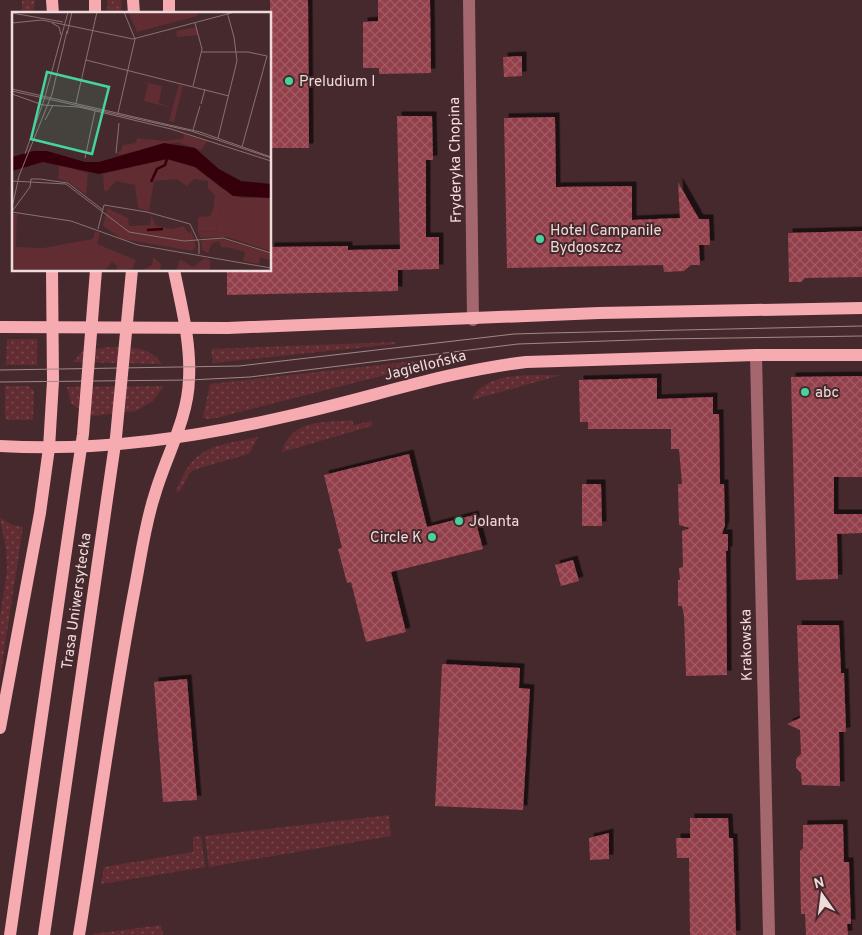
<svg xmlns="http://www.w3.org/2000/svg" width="862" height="935" font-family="Overpass,sans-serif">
  <defs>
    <pattern id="grass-dots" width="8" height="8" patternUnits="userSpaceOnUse" patternTransform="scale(1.25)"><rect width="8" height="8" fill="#612c32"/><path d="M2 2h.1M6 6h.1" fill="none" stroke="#784a4f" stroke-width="1.8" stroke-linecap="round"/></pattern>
    <pattern id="building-cross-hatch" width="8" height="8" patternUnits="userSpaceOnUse" patternTransform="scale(1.25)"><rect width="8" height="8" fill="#923f4b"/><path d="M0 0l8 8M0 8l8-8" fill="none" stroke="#a25a64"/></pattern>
    <filter id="shadow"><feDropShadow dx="4.5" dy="-4.5" stdDeviation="0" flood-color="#0009"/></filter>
  </defs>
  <rect width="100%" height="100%" fill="#46292c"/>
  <!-- grass -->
  <g fill="url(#grass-dots)">
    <polygon points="22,0 35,0 33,14 22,14"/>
    <polygon points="107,0 121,0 122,14 108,14"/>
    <polygon points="7,339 37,339 37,365 6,365"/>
    <polygon points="396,342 396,344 213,363 211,349"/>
    <path d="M109,347C129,348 150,345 162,364L73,362L83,351Z"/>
    <polygon points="460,356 216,418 206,419 203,417 210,384"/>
    <path d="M561,375L472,400C484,370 534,376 561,375Z"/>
    <polygon points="5,386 29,386 31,389 34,390 33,420 5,420"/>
    <polygon points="164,386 153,401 136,411 93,416 71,404 67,387"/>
    <path d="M352,420L354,425L371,421L372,426L282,452C292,418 323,423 352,420Z"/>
    <path d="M258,437L249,454L193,470L189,474L181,490L176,492C193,445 214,446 258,437Z"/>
    <polygon points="0,518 13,525 23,527 0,678 0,618 7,570 6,550"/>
    <polygon points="389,815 391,836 209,867 205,836"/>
    <polygon points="201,836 205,867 101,884 104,867 193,852 193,837"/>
    <polygon points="161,925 163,935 93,935 93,934"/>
  </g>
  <!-- building -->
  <g fill="url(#building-cross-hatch)" filter="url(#shadow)">
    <polygon points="270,0 308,0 309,148 270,148"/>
    <polygon points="378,0 430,0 431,73 379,74 379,68 363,68 363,22 378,21"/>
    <polygon points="522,56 522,76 504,77 503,57"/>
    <polygon points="397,116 432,116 433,160 426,160 426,237 439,237 439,269 398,270 398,291 227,295 227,270 270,270 270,247 348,246 348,250 400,249"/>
    <polygon points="555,117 556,187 632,186 632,220 680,218 678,182 699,219 709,219 710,245 699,245 700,265 691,265 684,271 664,272 663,265 507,268 504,118"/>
    <polygon points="862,231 862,277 805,278 801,282 789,282 788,233"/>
    <polygon points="862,376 862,477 834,477 834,514 862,514 862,533 837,534 838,579 796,580 791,377"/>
    <polygon points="657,378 657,399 713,397 713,414 719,414 720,484 724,484 725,525 722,534 728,534 728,551 726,551 727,675 686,676 684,616 682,606 678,606 678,580 680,580 679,568 683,567 682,531 690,528 679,525 678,484 682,484 679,449 671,449 671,429 588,429 588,422 580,422 579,380"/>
    <polygon points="409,454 427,527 474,515 483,549 391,572 406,632 366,642 351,582 347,583 338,549 342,548 324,475"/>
    <polygon points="582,484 601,484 602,526 582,526"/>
    <polygon points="573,560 579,581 561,586 555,565"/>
    <polygon points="797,625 839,625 841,673 844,673 846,732 839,732 840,786 802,785 801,773 796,768 796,759 801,754 800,730 787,724 800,718"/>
    <polygon points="442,664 520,668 519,688 530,689 523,810 435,806"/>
    <polygon points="187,679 197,800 163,802 154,682"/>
    <polygon points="690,818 728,818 729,838 733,838 736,935 690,935 689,858 677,858 676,838 690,838"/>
    <polygon points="843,824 844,862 849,862 851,924 847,924 848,935 806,935 805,914 801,914 800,874 800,851 803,848 803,825"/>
    <polygon points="609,833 609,859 590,860 589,838"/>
  </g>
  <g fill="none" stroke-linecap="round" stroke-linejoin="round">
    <!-- minor -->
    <g stroke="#a3676d" stroke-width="12">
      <polyline points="469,0 473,320"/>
      <polyline points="756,355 769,935"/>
    </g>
    <!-- major -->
    <g stroke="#f6abb1" stroke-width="12">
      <polyline points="52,0 53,14"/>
      <polyline points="95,0 95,14"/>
      <polyline points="133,0 134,14"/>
      <polyline points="169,0 169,14"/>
      <polyline points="0,327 228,328 599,313 862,308"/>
      <path d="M0,446C101,452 199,437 297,414C373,397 448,371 526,362L756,355H862"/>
      <polyline points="0,728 40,513 49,448 53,381 52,270"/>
      <path d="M79,935C98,819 113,702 135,587C141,556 145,524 155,494C166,456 188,419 189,379C191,342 181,305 174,270"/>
    </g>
    <!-- tram -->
    <g stroke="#a0888a" stroke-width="1">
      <polyline points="0,370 239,366 514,334 548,333 862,326"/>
      <polyline points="0,382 189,380 250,377 518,344 664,339 862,336"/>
    </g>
    <!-- major-bridge -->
    <g stroke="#f6abb1" stroke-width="12">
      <polyline points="10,935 83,434 96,270"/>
      <polyline points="44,935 116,437 132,270"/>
    </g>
  </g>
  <!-- markers -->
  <g fill="#46d49e" stroke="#46292c" stroke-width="2">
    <circle cx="289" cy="81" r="5"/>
    <circle cx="540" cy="239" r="5"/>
    <circle cx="805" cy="392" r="5"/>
    <circle cx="459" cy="521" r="5"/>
    <circle cx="432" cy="537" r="5"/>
  </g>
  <g text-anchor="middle" stroke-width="4" stroke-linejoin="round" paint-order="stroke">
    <!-- poi labels -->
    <g font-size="15" fill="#efdbdc" stroke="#46292c" text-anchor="start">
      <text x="299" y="86">Preludium I</text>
      <text x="550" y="235">Hotel Campanile<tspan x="550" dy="17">Bydgoszcz</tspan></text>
      <text x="815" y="397">abc</text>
      <text x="469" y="526">Jolanta</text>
      <text x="422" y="542" text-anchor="end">Circle K</text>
    </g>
    <!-- street labels -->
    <g font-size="15" fill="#efdbdc" stroke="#46292c">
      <text transform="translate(455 160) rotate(-91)" y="5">Fryderyka Chopina</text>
      <text transform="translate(425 365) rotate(-14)" y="5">Jagiellońska</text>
      <text transform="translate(76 601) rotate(-82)" y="5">Trasa Uniwersytecka</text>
      <text transform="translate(746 645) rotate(-91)" y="5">Krakowska</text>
    </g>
  </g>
  <!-- overview -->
  <g transform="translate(12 12)">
    <rect width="259" height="259" fill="#46292c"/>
    <path d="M116,0H185V4L125,20ZM132,70L150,74L147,91L160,96L132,89L136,72ZM204,226L258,241L259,245L256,248L248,245L247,252L231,249L233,240L216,235L210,229H201L196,241L190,238L189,229Z" fill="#612c32"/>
    <path d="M210,227L220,230L228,237L209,235L207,229L195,234L197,230ZM141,245L149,252L148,259H129L140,253ZM193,246L198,248V259H164L168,247L181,255Z" fill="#612c32"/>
    <path d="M184,15L186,23L165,25L164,19ZM167,72L171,74L162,110L157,109ZM172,122L195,129L194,131L189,138L165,130L107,143L105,140L109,139L111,133L124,131L125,126L153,129L171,127ZM155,147L183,155L209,176L229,186H259L258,239L215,225L188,226L186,220L204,219L208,197L201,195L203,184L196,176V169L182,167L175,174L164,167L142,169L137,199L126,196L123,173L104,169L94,180L92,178L91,162ZM95,196L116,206L117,214L138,213L139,203L144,214L160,217L171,214L178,222L179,217L184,235L180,239L110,227L91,214ZM0,202H5L4,235L31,236L81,227L83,219L88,221L85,232L124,248L120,258L105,259V254L100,250L92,259H0Z" fill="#612c32"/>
    <path d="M119,0H135V6H132L134,16H124V6H119ZM47,153L76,161L74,183L57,170L46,167ZM202,195L208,197L204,219L186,220V205L198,204Z" fill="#612c32"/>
    <path d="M152,131L183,136L207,157L229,169L259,172V186L221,184L183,155L155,147L87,162L31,150L0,159V145L21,139H35L73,150H87Z" fill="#36000b"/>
    <path fill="none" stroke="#36000b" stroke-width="2.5" d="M139,170L145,157L153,153L155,147M135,218L151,217"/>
    <path fill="none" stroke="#8a7072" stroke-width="1" d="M0,1L51,10M0,11L30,8L121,27L223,0M40,11L47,15L49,23M55,22L60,0M190,40H236L255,44L230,135M74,48L217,84M181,74L190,37L183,11M0,77L188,120L259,145M0,79L179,119L259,146M0,82L31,93L67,95L159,117L259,149M64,91L85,0M189,92L193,77M106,101L123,27L112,0M33,108L41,93M181,118L188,94M206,126L225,49L222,25L215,0M104,141L107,111M13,142L32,88L56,0M73,146L83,99M0,169L54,172L117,220L172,229L211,226L259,241M0,196L7,164L40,82L55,19M1,198L18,175L19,167H28L56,171L91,198M0,200L59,209L126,233L259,256M86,217L92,193L135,200L178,212L187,231V242"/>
    <path fill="#46d49e" fill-opacity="0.15" stroke="#46d49e" stroke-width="2.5" d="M35,60L97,75L80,142L19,127Z"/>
    <rect width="259" height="259" fill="none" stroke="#efdbdc" stroke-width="2.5"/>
  </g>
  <!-- north arrow -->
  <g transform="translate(822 895) rotate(346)" stroke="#46292c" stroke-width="4" paint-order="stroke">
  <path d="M0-4L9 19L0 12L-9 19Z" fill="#efdbdc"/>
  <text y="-8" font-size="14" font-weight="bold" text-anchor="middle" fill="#efdbdc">N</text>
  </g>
</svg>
